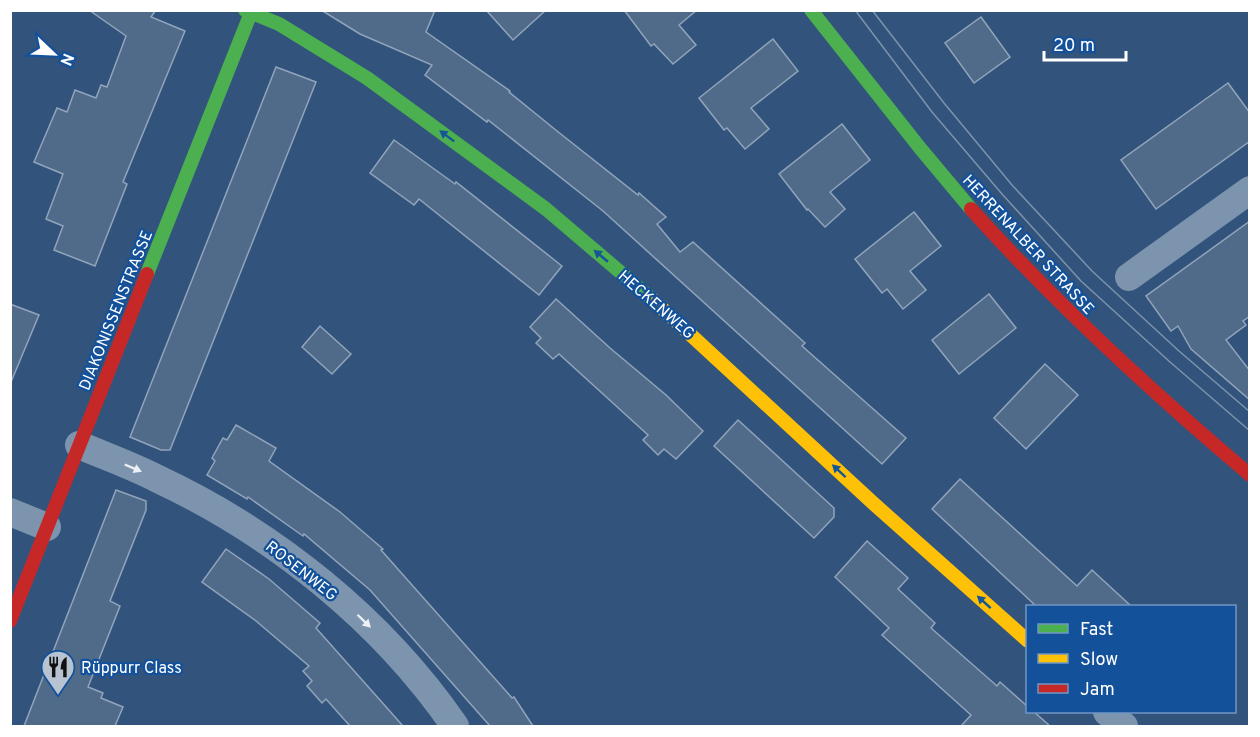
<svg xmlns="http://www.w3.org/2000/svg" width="1260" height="737" font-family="Overpass,sans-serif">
  <rect width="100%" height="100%" fill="#32547c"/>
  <!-- building -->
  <g fill="#506b8a" stroke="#91a4bb" stroke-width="1.5">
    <polygon points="89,10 156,10 151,17 185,31 123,182 127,184 95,266 54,250 63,226 46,219 63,174 34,162 57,108 67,112 75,90 96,98 101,85 107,87 126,36"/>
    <polygon points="321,10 435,10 426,32 510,91 509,92 557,131 638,195 639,193 666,217 657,224 680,252 693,242 805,343 802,346 906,438 882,464 603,211 488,120 487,122 425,75 432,65 360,34"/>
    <polygon points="486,10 546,10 513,40"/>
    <polygon points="624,10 697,10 679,25 696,45 673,64 654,44 651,46"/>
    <polygon points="981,17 1010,57 974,83 945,43"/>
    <polygon points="773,39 798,71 751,108 769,129 745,149 727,128 724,130 699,98"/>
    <polygon points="276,67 316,82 170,450 161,450 130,437"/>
    <polygon points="1228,83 1250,113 1250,141 1156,209 1121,160"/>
    <polygon points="842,124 870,160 830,192 845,209 825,227 808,209 807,210 779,174"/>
    <polygon points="394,140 455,184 456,182 562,266 539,295 419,199 414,205 370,173"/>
    <polygon points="914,212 941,246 910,271 926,290 903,309 887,289 882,293 855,259"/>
    <polygon points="1250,221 1250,316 1243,321 1246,325 1226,340 1250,371 1250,400 1191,349 1178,326 1171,331 1146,296"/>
    <polygon points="989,294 1016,328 959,374 932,340"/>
    <polygon points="556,299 610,348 666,395 703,431 676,459 664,449 658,455 643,440 648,435 603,394 559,354 553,359 536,343 541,338 530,327"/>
    <polygon points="10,304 39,315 11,382 10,382"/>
    <polygon points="320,326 351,354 332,374 302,347"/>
    <polygon points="1045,364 1078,395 1026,449 994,418"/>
    <polygon points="738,420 834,508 834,517 814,538 714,446"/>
    <polygon points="236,425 276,448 269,461 340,512 383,549 381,550 512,698 514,697 533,726 490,726 370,590 304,534 303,536 248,497 247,499 207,475 215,461 212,458 223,438 227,440"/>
    <polygon points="960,479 1077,586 1092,570 1131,606 1036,606 932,509"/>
    <polygon points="116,490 146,501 146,510 110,601 120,606 88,687 103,693 101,698 123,707 115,726 24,726"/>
    <polygon points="867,541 908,578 898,589 935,623 931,628 997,686 1000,682 1028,707 1028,711 1033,711 1050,726 961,726 971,715 882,635 889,628 835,577"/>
    <polygon points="226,549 269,579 320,623 316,628 403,726 350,726 326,699 322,703 307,686 312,681 303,671 309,666 256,621 202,582"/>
  </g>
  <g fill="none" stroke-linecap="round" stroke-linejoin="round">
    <!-- street -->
    <g stroke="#7d94ae" stroke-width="28">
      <polyline points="1129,277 1250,190"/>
      <path d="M79,445C105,456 133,466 158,479C275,534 382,620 455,726"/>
      <polyline points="10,512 47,527"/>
      <polyline points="1107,712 1124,726"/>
    </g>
    <!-- fast -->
    <g stroke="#4caf50" stroke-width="14">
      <polyline points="245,10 279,24 367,78 546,209 653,300"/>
      <polyline points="811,10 920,148 971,209"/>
      <polyline points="147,274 252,10"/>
    </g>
    <!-- slow -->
    <polyline stroke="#ffc107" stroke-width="14" points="653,300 873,503 1028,641"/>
    <!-- jam -->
    <g stroke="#c62828" stroke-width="14">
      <path d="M971,209C1057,305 1152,392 1250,475"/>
      <polyline points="10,621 147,274"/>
    </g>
    <!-- tram -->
    <g stroke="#7d93ac" stroke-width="1.5">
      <polyline points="855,10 932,112 1002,194 1081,281 1170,362 1250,431"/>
      <polyline points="872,10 944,103 1012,185 1092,271 1179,351 1250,412"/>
    </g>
  </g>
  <!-- one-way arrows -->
  <defs><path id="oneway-solid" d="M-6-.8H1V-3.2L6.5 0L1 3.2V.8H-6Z" transform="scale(1.5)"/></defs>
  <g fill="#165697">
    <use href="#oneway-solid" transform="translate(447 136) rotate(-143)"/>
    <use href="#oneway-solid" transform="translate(601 256) rotate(-140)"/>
    <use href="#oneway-solid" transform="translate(839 471) rotate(-137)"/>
    <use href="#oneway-solid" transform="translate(984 602) rotate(-138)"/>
  </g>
  <g fill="#eceff3">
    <use href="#oneway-solid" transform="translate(133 468) rotate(23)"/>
    <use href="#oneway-solid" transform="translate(364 621) rotate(44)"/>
  </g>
  <!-- icons -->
  <defs>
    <g id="restaurant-pin" transform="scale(1.725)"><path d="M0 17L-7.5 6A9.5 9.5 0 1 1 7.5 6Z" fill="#b7c3d1" stroke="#13519b"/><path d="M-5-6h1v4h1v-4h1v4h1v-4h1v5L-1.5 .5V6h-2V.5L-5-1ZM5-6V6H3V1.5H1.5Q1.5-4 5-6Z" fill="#111"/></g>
  </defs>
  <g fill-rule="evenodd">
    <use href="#restaurant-pin" x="58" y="667"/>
  </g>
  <g text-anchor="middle" stroke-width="4.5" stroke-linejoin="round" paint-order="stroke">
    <!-- street labels -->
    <g font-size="16" fill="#fff" stroke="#13519b">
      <text transform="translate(1029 244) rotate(47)" y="6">HERRENALBER STRASSE</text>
      <text transform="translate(657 304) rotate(41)" y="6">HECKENWEG</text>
      <text transform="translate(115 310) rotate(-68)" y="6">DIAKONISSENSTRASSE</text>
      <text transform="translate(302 570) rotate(38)" y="6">ROSENWEG</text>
    </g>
    <!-- poi labels -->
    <g font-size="16" fill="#fff" stroke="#13519b" text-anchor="start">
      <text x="81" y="673">Rüppurr Class</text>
    </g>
  </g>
  <!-- border -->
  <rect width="1260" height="737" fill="none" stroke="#ffffff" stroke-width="24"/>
  <!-- legend -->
  <rect x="1026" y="605" width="210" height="108" fill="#13519b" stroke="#7197c3" stroke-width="1.5"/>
  <rect x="1038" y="624" width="30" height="9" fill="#4caf50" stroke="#7197c3" stroke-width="1.5"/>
  <text x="1080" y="635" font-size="18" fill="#ffffff">Fast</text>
  <rect x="1038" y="654" width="30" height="9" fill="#ffc107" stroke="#7197c3" stroke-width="1.5"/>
  <text x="1080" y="665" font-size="18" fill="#ffffff">Slow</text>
  <rect x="1038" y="684" width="30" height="9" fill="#c62828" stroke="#7197c3" stroke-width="1.5"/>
  <text x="1080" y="695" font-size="18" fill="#ffffff">Jam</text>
  <!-- north arrow -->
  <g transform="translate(54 54) rotate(113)" stroke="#13519b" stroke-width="4.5" paint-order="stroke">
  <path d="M0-4.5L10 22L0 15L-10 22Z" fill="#ffffff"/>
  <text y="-9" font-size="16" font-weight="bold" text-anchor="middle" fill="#ffffff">N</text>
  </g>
  <!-- scale -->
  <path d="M1044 51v9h82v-9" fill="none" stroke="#ffffff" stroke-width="3"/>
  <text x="1053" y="51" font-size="18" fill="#ffffff" stroke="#13519b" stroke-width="4.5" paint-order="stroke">20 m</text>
</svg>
